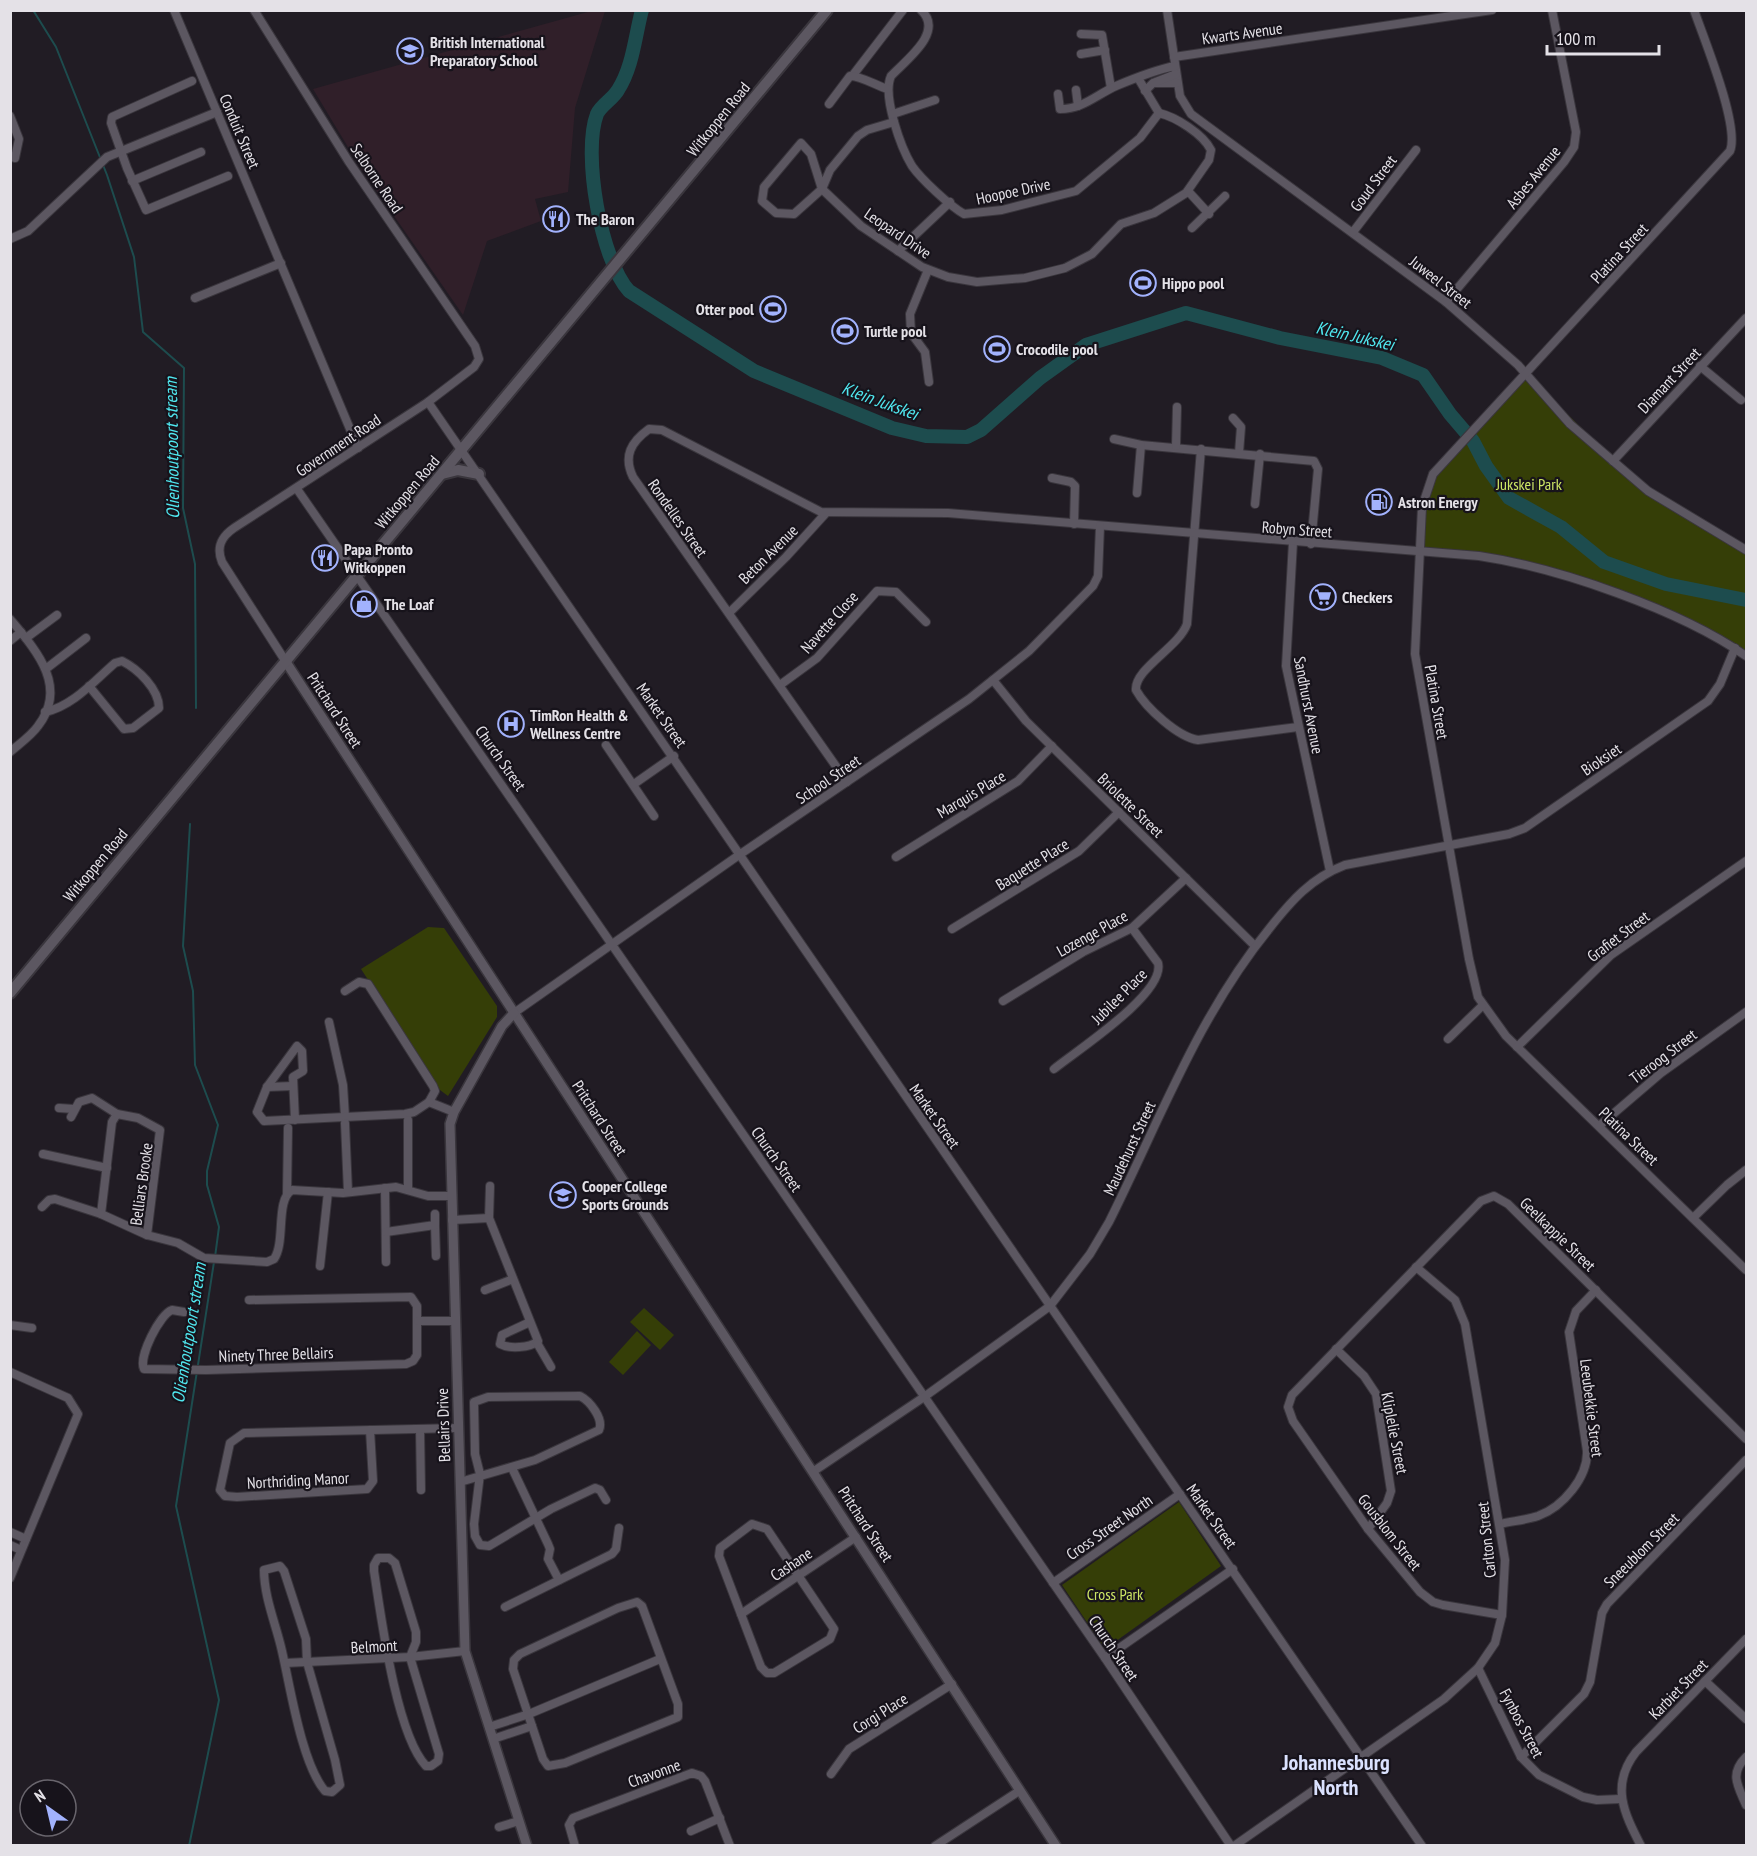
<svg xmlns="http://www.w3.org/2000/svg" width="1757" height="1856" font-family="'PT Sans Narrow',sans-serif">
  <rect width="100%" height="100%" fill="#211c24"/>
  <!-- commercial -->
  <polygon fill="#301f29" points="595,10 605,11 575,108 568,192 535,199 541,221 487,241 463,315 360,167 313,89"/>
  <!-- green -->
  <g fill="#353e07">
    <path d="M1526,373L1614,460L1672,506L1746,548V653C1684,622 1622,589 1555,569C1511,555 1465,552 1420,548L1428,480Z"/>
    <polygon points="428,927 444,928 497,1006 497,1017 448,1096 440,1090 361,969"/>
    <polygon points="644,1308 674,1335 660,1350 630,1322"/>
    <polygon points="637,1331 651,1345 623,1375 609,1362"/>
    <polygon points="1179,1502 1221,1566 1105,1649 1062,1585"/>
  </g>
  <g fill="none" stroke-linecap="round" stroke-linejoin="round">
    <!-- stream -->
    <g stroke="#1d4c4e" stroke-width="2">
      <polyline points="33,10 56,47 107,175 134,257 143,332 184,368 183,508 195,564 196,708"/>
      <polyline points="190,824 183,946 193,991 195,1065 218,1125 207,1171 207,1185 219,1227 215,1257"/>
      <polyline points="189,1846 219,1700 176,1506 214,1262"/>
    </g>
    <!-- river -->
    <path stroke="#1d4c4e" stroke-width="14" d="M642,10C635,36 633,67 618,90C613,99 601,105 597,114C582,153 601,261 629,291L754,371L892,428L926,436L967,437L981,430L1040,378L1086,345L1186,313L1280,338L1382,358L1423,375L1450,414L1473,441L1486,466L1509,498L1561,527L1604,562L1666,584L1746,600"/>
    <!-- minor casing -->
    <g stroke="#3a363d" stroke-width="10">
      <g id="minor">
        <polyline points="174,10 358,448"/>
        <path d="M254,10L349,162L475,346L479,359L474,367L428,402L234,528C221,537 216,547 222,562L286,662"/>
        <path d="M921,10C945,32 906,60 891,76C882,96 901,148 912,166C921,179 950,206 964,214L1002,210L1076,191L1140,138L1159,113"/>
        <polyline points="1167,10 1180,96 1191,114 1446,302 1518,365 1570,424 1648,491 1746,550"/>
        <path d="M1694,10C1704,39 1740,126 1730,151L1433,474L1422,507L1415,654L1469,959L1478,997L1506,1036L1746,1270"/>
        <polyline points="1081,34 1102,35 1111,88"/>
        <polyline points="1081,54 1105,50"/>
        <polyline points="1174,57 1492,10"/>
        <polyline points="853,75 903,10"/>
        <polyline points="1138,78 1159,113"/>
        <polyline points="192,81 112,117 111,123 127,168 146,210 228,176"/>
        <polyline points="1154,83 1177,83"/>
        <polyline points="1076,90 1078,106"/>
        <polyline points="1145,91 1153,83 1176,74"/>
        <path d="M1058,94L1060,109C1083,109 1096,95 1116,86C1135,78 1155,70 1175,66"/>
        <path d="M829,104L850,76C859,75 877,86 888,89"/>
        <polyline points="893,114 935,100"/>
        <polyline points="10,116 19,139 15,158"/>
        <path d="M894,122L867,130L858,136L830,170L822,189L794,214L776,213L762,201L764,187L801,143L811,154L822,189L861,226L922,267L948,277L977,282L1025,278L1065,268L1092,254L1121,224L1154,213L1186,193L1209,160L1211,150C1203,134 1176,117 1159,113"/>
        <polyline points="132,181 201,152"/>
        <polyline points="1188,191 1209,214"/>
        <polyline points="1192,228 1225,196"/>
        <polyline points="1353,232 1416,150"/>
        <polyline points="10,239 28,231 107,157 217,112"/>
        <polyline points="898,251 950,202"/>
        <polyline points="928,270 910,314 911,333 925,352 929,382"/>
        <polyline points="195,298 281,263"/>
        <polyline points="1446,302 1564,162 1574,147 1576,132 1552,10"/>
        <polyline points="1700,366 1741,400"/>
        <polyline points="428,402 1422,1846"/>
        <polyline points="1233,418 1241,427 1239,453"/>
        <polyline points="1114,439 1141,445 1314,461 1318,469 1311,544"/>
        <polyline points="1176,446 1177,407"/>
        <path d="M1201,449L1187,624C1179,647 1134,669 1136,690C1146,708 1178,737 1198,740L1298,727"/>
        <polyline points="1613,461 1746,318"/>
        <polyline points="1052,478 1071,482 1075,486 1074,524"/>
        <polyline points="297,489 1105,1658 1231,1846"/>
        <polyline points="1137,493 1141,445"/>
        <polyline points="1255,504 1260,454"/>
        <polyline points="1293,542 1286,666 1330,871"/>
        <polyline points="729,613 786,557 826,513"/>
        <path d="M10,619C35,649 69,686 38,726C31,736 19,744 10,752"/>
        <polyline points="26,638 57,615"/>
        <polyline points="10,641 21,632"/>
        <polyline points="47,668 86,638"/>
        <polyline points="993,680 1026,721 1255,946"/>
        <polyline points="780,685 817,658 877,591 896,592 926,622"/>
        <path d="M45,712C73,706 94,681 115,663L122,661C138,669 159,689 159,708L133,728L124,729L89,686"/>
        <polyline points="606,745 654,816"/>
        <path d="M847,782L633,477C623,456 631,442 649,429L662,430L821,512L948,513L1479,556C1559,568 1680,610 1746,656"/>
        <polyline points="634,784 674,756"/>
        <polyline points="896,857 1018,781 1052,746"/>
        <polyline points="952,929 1079,851 1119,812"/>
        <polyline points="345,991 359,982 368,984 433,1086 435,1091 429,1102 454,1112"/>
        <polyline points="1003,1001 1083,952 1132,928 1186,878"/>
        <polyline points="514,1013 739,855 969,699 1029,651 1093,586 1098,576 1100,526"/>
        <polyline points="329,1022 343,1085 345,1117"/>
        <polyline points="1448,1039 1482,1006"/>
        <polyline points="1517,1047 1611,955 1746,861"/>
        <path d="M1054,1069C1076,1051 1166,993 1158,963L1132,928"/>
        <polyline points="267,1087 293,1086"/>
        <polyline points="59,1108 74,1109"/>
        <polyline points="117,1114 112,1122 101,1214 147,1235"/>
        <path d="M71,1117L79,1102L92,1098L117,1114L138,1118L160,1130L147,1235L178,1243L204,1258L267,1262L274,1259C286,1242 275,1200 292,1190L343,1193L396,1187L428,1196H451"/>
        <polyline points="295,1120 293,1077 303,1071 302,1051 297,1046 267,1087 257,1112 264,1121 405,1114 414,1112 429,1102"/>
        <polyline points="345,1123 348,1192"/>
        <polyline points="1599,1126 1661,1073 1746,1012"/>
        <polyline points="43,1154 107,1168"/>
        <polyline points="385,1188 386,1262"/>
        <polyline points="408,1189 408,1120"/>
        <polyline points="287,1194 288,1128"/>
        <polyline points="42,1207 49,1200 55,1199 101,1214"/>
        <polyline points="489,1218 490,1186"/>
        <polyline points="1693,1218 1727,1185 1746,1170"/>
        <path d="M452,1220L489,1218L538,1341C530,1348 509,1349 500,1344L502,1335L530,1322"/>
        <polyline points="435,1225 436,1256"/>
        <polyline points="386,1232 435,1225 435,1214"/>
        <polyline points="320,1266 328,1192"/>
        <polyline points="485,1290 513,1279"/>
        <path d="M184,1312L172,1310C160,1314 138,1357 144,1369L206,1370L406,1364L413,1361L417,1355V1306L411,1297L249,1300"/>
        <polyline points="418,1321 455,1321"/>
        <polyline points="10,1325 32,1328"/>
        <polyline points="537,1343 551,1367"/>
        <polyline points="1336,1349 1364,1376 1376,1394 1391,1491 1387,1503 1368,1529"/>
        <polyline points="10,1372 68,1398 78,1414 10,1578"/>
        <polyline points="420,1429 421,1490"/>
        <polyline points="370,1430 373,1481 367,1489 237,1497 225,1496 220,1490 230,1443 244,1433 458,1428"/>
        <polyline points="512,1468 548,1544 550,1549 548,1559 559,1580"/>
        <path d="M814,1471L924,1397L1050,1306L1090,1254L1109,1222C1159,1122 1198,1016 1269,929C1291,901 1311,878 1345,865L1509,834L1525,828L1708,701L1720,684L1735,648"/>
        <path d="M460,1482L535,1460L599,1430C604,1419 590,1401 580,1396L488,1397L474,1402L475,1454L480,1474L474,1524L475,1536L480,1545L489,1546L551,1509L595,1488L600,1490L606,1500"/>
        <polygon points="752,1524 767,1529 834,1629 830,1639 774,1673 767,1673 761,1667 719,1556 720,1548"/>
        <path d="M1500,1524C1513,1521 1526,1520 1538,1516C1563,1507 1588,1477 1587,1451L1569,1332L1576,1311L1596,1290"/>
        <polyline points="10,1532 26,1539"/>
        <polyline points="10,1545 21,1550"/>
        <path d="M378,1558H389L395,1563L416,1632V1642L410,1657L439,1754L438,1761L431,1766H426C396,1734 381,1616 374,1571V1565Z"/>
        <path d="M280,1566L284,1571L306,1639L307,1662L335,1760L340,1785L332,1792L325,1791C301,1763 290,1684 281,1647C275,1622 264,1596 264,1570Z"/>
        <polyline points="1053,1583 1180,1494"/>
        <polygon points="637,1602 642,1606 678,1704 678,1717 565,1763 548,1766 543,1759 513,1669 514,1660 520,1654 618,1608"/>
        <polyline points="505,1607 612,1554 616,1549 619,1528"/>
        <polyline points="741,1614 856,1537"/>
        <polyline points="1502,1615 1443,1605 1433,1602 1420,1592 1368,1529 1293,1421 1288,1407 1292,1395 1481,1201 1494,1196 1508,1204 1746,1439"/>
        <polyline points="1105,1658 1233,1569"/>
        <polyline points="285,1663 410,1657 465,1651"/>
        <polyline points="1478,1668 1521,1757 1539,1775 1583,1797 1597,1800 1620,1799"/>
        <polyline points="1705,1681 1746,1719"/>
        <polyline points="489,1727 529,1714 660,1659"/>
        <polyline points="493,1739 532,1726"/>
        <polyline points="1521,1757 1584,1694 1590,1682 1602,1613 1607,1604 1746,1460"/>
        <path d="M1746,1757C1729,1774 1738,1786 1746,1805"/>
        <polyline points="831,1774 849,1749 952,1684"/>
        <polyline points="499,1827 519,1821"/>
        <polyline points="691,1831 720,1818"/>
        <polyline points="575,1846 569,1825 573,1818 692,1773 701,1776 705,1781 730,1846"/>
        <polyline points="935,1846 1019,1791"/>
        <polyline points="1234,1846 1444,1699 1478,1668 1495,1643 1502,1615 1505,1560 1465,1324 1455,1300 1416,1267"/>
        <path d="M1641,1846C1624,1813 1610,1785 1636,1752L1746,1639"/>
      </g>
    </g>
    <!-- tertiary casing -->
    <g stroke="#3a363d" stroke-width="12">
      <g id="tertiary">
        <polyline points="286,662 1056,1846"/>
        <polyline points="514,1013 502,1026 454,1112 450,1124 465,1651 527,1846"/>
      </g>
    </g>
    <!-- secondary casing -->
    <g stroke="#3a363d" stroke-width="14">
      <g id="secondary">
        <polyline points="442,474 458,470 479,474"/>
        <polyline points="10,993 827,10"/>
      </g>
    </g>
    <!-- minor -->
    <use href="#minor" stroke="#5c5761" stroke-width="8"/>
    <!-- tertiary -->
    <use href="#tertiary" stroke="#5c5761" stroke-width="9"/>
    <!-- secondary -->
    <use href="#secondary" stroke="#5c5761" stroke-width="10"/>
  </g>
  <!-- icons -->
  <defs>
    <g id="school-ring" transform="scale(1.35)"><circle r="9.5" fill="#17131b" stroke="#a2b2fd" stroke-width="1.5"/><path d="M0-5L7-2L0 1L-7-2ZM-4 1L0 2.5L4 1V4Q0 6-4 4Z" fill="#a2b2fd"/></g>
    <g id="restaurant-ring" transform="scale(1.35)"><circle r="9.5" fill="#17131b" stroke="#a2b2fd" stroke-width="1.5"/><path d="M-5-6h1v4h1v-4h1v4h1v-4h1v5L-1.5 .5V6h-2V.5L-5-1ZM5-6V6H3V1.5H1.5Q1.5-4 5-6Z" fill="#a2b2fd"/></g>
    <g id="stadium-ring" transform="scale(1.35)"><circle r="9.5" fill="#17131b" stroke="#a2b2fd" stroke-width="1.5"/><path d="M0-5a6.5 5 0 1 0 0 10a6.5 5 0 1 0 0-10ZM-3.5-1.8h7v3.6h-7Z" fill="#a2b2fd"/></g>
    <g id="fuel-ring" transform="scale(1.35)"><circle r="9.5" fill="#17131b" stroke="#a2b2fd" stroke-width="1.5"/><path d="M-5.5-6h7V0h2V4h1.3V-2.5L3-4.5l.8-.8L6-3V5H2.5V1h-1V6h-7ZM-4.2-4.7v3.2H.2V-4.7Z" fill="#a2b2fd"/></g>
    <g id="supermarket-ring" transform="scale(1.35)"><circle r="9.5" fill="#17131b" stroke="#a2b2fd" stroke-width="1.5"/><path d="M-6-5.5h2.5l.6 2H6L4.5 2H-2.5L-4.4-4H-6ZM-1.5 3.2a1.3 1.3 0 1 0 .1 0ZM3 3.2a1.3 1.3 0 1 0 .1 0Z" fill="#a2b2fd"/></g>
    <g id="shop-ring" transform="scale(1.35)"><circle r="9.5" fill="#17131b" stroke="#a2b2fd" stroke-width="1.5"/><path d="M-5-2.5h2.3a2.7 3.5 0 0 1 5.4 0H5L5.5 6h-11ZM-1.5-2.5h3a1.5 2.3 0 0 0-3 0Z" fill="#a2b2fd"/></g>
    <g id="hospital-ring" transform="scale(1.35)"><circle r="9.5" fill="#17131b" stroke="#a2b2fd" stroke-width="1.5"/><path d="M-5-5h3v3.5h4V-5h3V5h-3V1.5h-4V5h-3Z" fill="#a2b2fd"/></g>
  </defs>
  <g fill-rule="evenodd">
    <use href="#school-ring" x="410" y="51"/>
    <use href="#restaurant-ring" x="556" y="219"/>
    <use href="#stadium-ring" x="1143" y="283"/>
    <use href="#stadium-ring" x="773" y="309"/>
    <use href="#stadium-ring" x="845" y="331"/>
    <use href="#stadium-ring" x="997" y="349"/>
    <use href="#fuel-ring" x="1379" y="502"/>
    <use href="#restaurant-ring" x="325" y="558"/>
    <use href="#supermarket-ring" x="1323" y="597"/>
    <use href="#shop-ring" x="364" y="604"/>
    <use href="#hospital-ring" x="511" y="724"/>
    <use href="#school-ring" x="563" y="1195"/>
  </g>
  <g text-anchor="middle" stroke-width="4.5" stroke-linejoin="round" paint-order="stroke">
    <!-- street labels -->
    <g font-size="16" fill="#e4e1e7" stroke="#17131b">
      <text transform="translate(1242 33) rotate(-8)" y="6">Kwarts Avenue</text>
      <text transform="translate(718 119) rotate(-51)" y="6">Witkoppen Road</text>
      <text transform="translate(240 131) rotate(67)" y="6">Conduit Street</text>
      <text transform="translate(1533 177) rotate(-51)" y="6">Asbes Avenue</text>
      <text transform="translate(377 178) rotate(56)" y="6">Selborne Road</text>
      <text transform="translate(1373 183) rotate(-53)" y="6">Goud Street</text>
      <text transform="translate(1013 191) rotate(-12)" y="6">Hoopoe Drive</text>
      <text transform="translate(898 233) rotate(34)" y="6">Leopard Drive</text>
      <text transform="translate(1619 253) rotate(-47)" y="6">Platina Street</text>
      <text transform="translate(1441 282) rotate(38)" y="6">Juweel Street</text>
      <text transform="translate(1669 380) rotate(-47)" y="6">Diamant Street</text>
      <text transform="translate(338 445) rotate(-34)" y="6">Government Road</text>
      <text transform="translate(407 492) rotate(-50)" y="6">Witkoppen Road</text>
      <text transform="translate(678 518) rotate(55)" y="6">Rondelles Street</text>
      <text transform="translate(1297 529) rotate(4)" y="6">Robyn Street</text>
      <text transform="translate(768 554) rotate(-45)" y="6">Beton Avenue</text>
      <text transform="translate(829 622) rotate(-48)" y="6">Navette Close</text>
      <text transform="translate(1437 702) rotate(80)" y="6">Platina Street</text>
      <text transform="translate(1309 705) rotate(79)" y="6">Sandhurst Avenue</text>
      <text transform="translate(335 710) rotate(57)" y="6">Pritchard Street</text>
      <text transform="translate(662 715) rotate(55)" y="6">Market Street</text>
      <text transform="translate(501 758) rotate(55)" y="6">Church Street</text>
      <text transform="translate(1601 759) rotate(-34)" y="6">Bioksiet</text>
      <text transform="translate(828 779) rotate(-34)" y="6">School Street</text>
      <text transform="translate(971 794) rotate(-31)" y="6">Marquis Place</text>
      <text transform="translate(1131 805) rotate(44)" y="6">Briolette Street</text>
      <text transform="translate(1032 864) rotate(-32)" y="6">Baquette Place</text>
      <text transform="translate(95 865) rotate(-50)" y="6">Witkoppen Road</text>
      <text transform="translate(1092 933) rotate(-29)" y="6">Lozenge Place</text>
      <text transform="translate(1618 936) rotate(-37)" y="6">Grafiet Street</text>
      <text transform="translate(1119 996) rotate(-45)" y="6">Jubilee Place</text>
      <text transform="translate(1663 1056) rotate(-37)" y="6">Tieroog Street</text>
      <text transform="translate(935 1116) rotate(55)" y="6">Market Street</text>
      <text transform="translate(600 1118) rotate(57)" y="6">Pritchard Street</text>
      <text transform="translate(1629 1136) rotate(44)" y="6">Platina Street</text>
      <text transform="translate(1129 1148) rotate(-65)" y="6">Maudehurst Street</text>
      <text transform="translate(777 1159) rotate(55)" y="6">Church Street</text>
      <text transform="translate(141 1184) rotate(-82)" y="6">Belliars Brooke</text>
      <text transform="translate(1558 1234) rotate(44)" y="6">Geelkappie Street</text>
      <text transform="translate(276 1354) rotate(-2)" y="6">Ninety Three Bellairs</text>
      <text transform="translate(1592 1408) rotate(83)" y="6">Leeubekkie Street</text>
      <text transform="translate(443 1425) rotate(-92)" y="6">Bellairs Drive</text>
      <text transform="translate(1395 1433) rotate(79)" y="6">Kliplelie Street</text>
      <text transform="translate(298 1480) rotate(-3)" y="6">Northriding Manor</text>
      <text transform="translate(1212 1516) rotate(55)" y="6">Market Street</text>
      <text transform="translate(866 1524) rotate(57)" y="6">Pritchard Street</text>
      <text transform="translate(1109 1527) rotate(-35)" y="6">Cross Street North</text>
      <text transform="translate(1390 1532) rotate(52)" y="6">Gousblom Street</text>
      <text transform="translate(1486 1540) rotate(-96)" y="6">Carlton Street</text>
      <text transform="translate(1641 1550) rotate(-45)" y="6">Sneeublom Street</text>
      <text transform="translate(791 1564) rotate(-34)" y="6">Cashane</text>
      <text transform="translate(374 1646) rotate(-3)" y="6">Belmont</text>
      <text transform="translate(1114 1648) rotate(56)" y="6">Church Street</text>
      <text transform="translate(1678 1689) rotate(-46)" y="6">Karbiet Street</text>
      <text transform="translate(880 1713) rotate(-32)" y="6">Corgi Place</text>
      <text transform="translate(1522 1723) rotate(62)" y="6">Fynbos Street</text>
      <text transform="translate(654 1773) rotate(-20)" y="6">Chavonne</text>
    </g>
    <!-- poi labels -->
    <g font-size="16" font-weight="bold" fill="#e4e1e7" stroke="#17131b" text-anchor="start">
      <text x="430" y="48">British International<tspan x="430" dy="18">Preparatory School</tspan></text>
      <text x="576" y="225">The Baron</text>
      <text x="1162" y="289">Hippo pool</text>
      <text x="754" y="315" text-anchor="end">Otter pool</text>
      <text x="864" y="337">Turtle pool</text>
      <text x="1016" y="355">Crocodile pool</text>
      <text x="1398" y="508">Astron Energy</text>
      <text x="344" y="555">Papa Pronto<tspan x="344" dy="18">Witkoppen</tspan></text>
      <text x="1342" y="603">Checkers</text>
      <text x="384" y="610">The Loaf</text>
      <text x="530" y="721">TimRon Health &amp;<tspan x="530" dy="18">Wellness Centre</tspan></text>
      <text x="582" y="1192">Cooper College<tspan x="582" dy="18">Sports Grounds</tspan></text>
    </g>
    <!-- park labels -->
    <g font-size="16" fill="#cde665" stroke="#17131b">
      <text x="1529" y="490">Jukskei Park</text>
      <text x="1115" y="1600">Cross Park</text>
    </g>
    <!-- water labels -->
    <g font-size="18" font-style="italic" fill="#50e7ef" stroke="#17131b">
      <text transform="translate(1355 336) rotate(13)" y="6">Klein Jukskei</text>
      <text transform="translate(880 401) rotate(20)" y="6">Klein Jukskei</text>
      <text transform="translate(172 448) rotate(-91)" y="6">Olienhoutpoort stream</text>
      <text transform="translate(189 1333) rotate(-81)" y="6">Olienhoutpoort stream</text>
    </g>
    <!-- district labels -->
    <g font-size="22" font-weight="bold" fill="#dae1fe" stroke="#17131b">
      <text x="1336" y="1770">Johannesburg<tspan x="1336" dy="25">North</tspan></text>
    </g>
  </g>
  <!-- border -->
  <rect width="1757" height="1856" fill="none" stroke="#e4e1e7" stroke-width="24"/>
  <!-- north arrow -->
  <g transform="translate(48 1808) rotate(326)"><circle r="28" fill="#17131b" stroke="#69656d" stroke-width="1.5"/>
  <path d="M0-4.5L10 22L0 15L-10 22Z" fill="#a2b2fd"/>
  <text y="-9" font-size="16" font-weight="bold" text-anchor="middle" fill="#e4e1e7">N</text>
  </g>
  <!-- scale -->
  <path d="M1547 45v9h112v-9" fill="none" stroke="#e4e1e7" stroke-width="3"/>
  <text x="1556" y="45" font-size="18" fill="#e4e1e7" stroke="#17131b" stroke-width="4.5" paint-order="stroke">100 m</text>
</svg>
